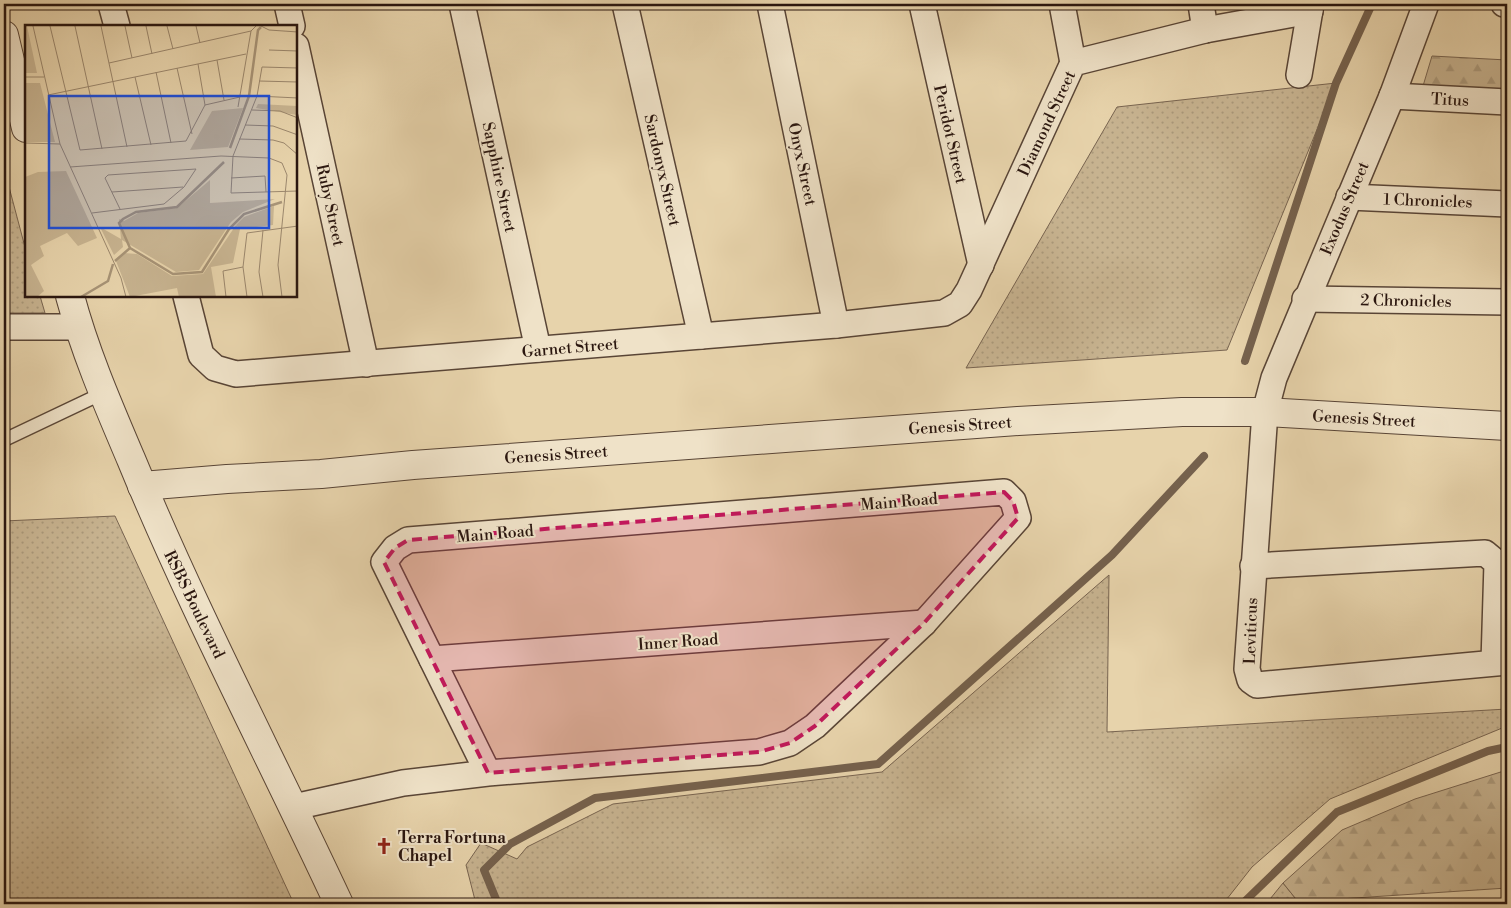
<svg xmlns="http://www.w3.org/2000/svg" width="1511" height="908" font-family="'Libre Bodoni',serif">
  <defs>
    <pattern id="grass-dots" width="8" height="8" patternUnits="userSpaceOnUse" patternTransform="scale(1.25)"><rect width="8" height="8" fill="#c7b390"/><path d="M2 2h.1M6 6h.1" fill="none" stroke="#ab997b" stroke-width="1.8" stroke-linecap="round"/></pattern>
    <pattern id="forest-firs" width="22" height="20" patternUnits="userSpaceOnUse" patternTransform="scale(1.25)"><rect width="22" height="20" fill="#c7b390"/><path d="M5 1l3.5 6h-7zM16 11l3.5 6h-7z" fill="#ab997b"/></pattern>
  </defs>
  <rect width="100%" height="100%" fill="#e7d3ab"/>
  <filter id="stains"><feTurbulence type="fractalNoise" baseFrequency=".004" numOctaves="4"/><feColorMatrix values="0 0 0 0 .2 0 0 0 0 .09 0 0 0 0 .02 0 0 0 .5 -.17"/></filter>
  <radialGradient id="worn" r=".72"><stop offset=".6" stop-color="#630" stop-opacity="0"/><stop offset="1" stop-color="#630" stop-opacity=".3"/></radialGradient>
  <!-- grass -->
  <g fill="url(#grass-dots)" stroke="#786450">
    <polygon points="1336,83 1227,350 966,368 1117,107"/>
    <polygon points="4,168 26,251 26,296 40,296 45,313 4,313"/>
    <polygon points="115,516 294,904 4,904 4,521"/>
    <polygon points="1109,575 1107,732 1507,709 1507,726 1330,799 1252,867 1223,904 476,904 466,865 481,843 517,859 527,847 613,804 882,772"/>
    <polygon points="1283,883 1300,904 1266,904"/>
  </g>
  <!-- forest -->
  <g fill="url(#forest-firs)" stroke="#786450">
    <polygon points="1432,56 1507,60 1507,92 1423,86"/>
    <polygon points="1507,770 1507,888 1339,899 1329,904 1300,904 1283,883 1342,830 1415,799"/>
  </g>
  <g fill="none" stroke-linecap="round" stroke-linejoin="round">
    <!-- stream -->
    <g stroke="#75614d" stroke-width="8">
      <polyline points="1245,361 1336,83 1372,4"/>
      <polyline points="498,904 484,870 510,844 595,798 878,764 1112,555 1204,456"/>
      <polyline points="1242,904 1337,812 1488,751 1507,747"/>
    </g>
    <!-- service casing -->
    <g stroke="#594536" stroke-width="15">
      <polyline id="service" points="4,440 103,393"/>
    </g>
    <!-- minor casing -->
    <g stroke="#594536" stroke-width="28">
      <g id="minor">
        <polyline points="111,4 117,26"/>
        <polyline points="287,4 292,26"/>
        <polyline points="462,4 538,349"/>
        <polyline points="625,4 701,336"/>
        <polyline points="770,4 836,325"/>
        <polyline points="922,4 981,265"/>
        <polyline points="1062,4 1073,63"/>
        <polyline points="1201,4 1205,30"/>
        <polyline points="1426,4 1392,96 1274,378 1265,412 1247,669 1250,680 1257,685 1507,662"/>
        <polyline points="1504,4 1507,4"/>
        <polyline points="296,46 366,364"/>
        <polyline points="1299,75 1311,4"/>
        <polyline points="1392,96 1507,102"/>
        <polyline points="1349,197 1507,204"/>
        <polyline points="186,296 201,355 215,368 236,374 836,325 944,313 960,304 969,290 1073,63 1205,30 1310,11"/>
        <polyline points="1305,299 1507,302"/>
        <polyline points="4,327 78,327"/>
        <polyline points="1253,566 1485,553 1497,563 1494,662"/>
        <polyline points="432,659 924,623"/>
        <polyline points="294,807 403,783 488,773 759,752 790,743 815,726 924,623 1018,518 1013,501 1004,492 408,540 395,548 384,562 488,773"/>
      </g>
    </g>
    <!-- tertiary casing -->
    <g stroke="#594536" stroke-width="30">
      <g id="tertiary">
        <polyline points="4,35 26,128"/>
        <path d="M70,296C85,352 108,405 131,459C193,610 270,756 339,904"/>
        <polyline points="142,486 227,479 321,474 413,465 1018,421 1182,412 1265,412 1507,426"/>
      </g>
    </g>
    <!-- service -->
    <use href="#service" stroke="#efe2c8" stroke-width="12"/>
    <!-- minor -->
    <use href="#minor" stroke="#efe2c8" stroke-width="25"/>
    <!-- tertiary -->
    <use href="#tertiary" stroke="#efe2c8" stroke-width="28"/>
  </g>
  <!-- marked area -->
  <path fill="#c2185b" fill-opacity="0.2" stroke="#c2185b" stroke-width="4" stroke-dasharray="10 6" stroke-linejoin="round" d="M1004,492L1013,501L1018,518L924,623L815,726L790,743L759,752L488,773L384,562L395,548L408,540Z"/>
  <!-- icons -->
  <defs>
    <g id="church-bare" transform="scale(1.35)"><path d="M-1.2-6h2.4v3.5h3.3v2.4h-3.3V6h-2.4V-.1h-3.3v-2.4h3.3Z" fill="#8f2418" stroke="#efe2c8" stroke-width="2.5" paint-order="stroke"/></g>
  </defs>
  <g fill-rule="evenodd">
    <use href="#church-bare" x="384" y="846"/>
  </g>
  <g text-anchor="middle" stroke-width="4" stroke-linejoin="round" paint-order="stroke">
    <!-- street labels -->
    <g font-size="16" fill="#2a160f" stroke="#efe2c8">
      <text transform="translate(1450 99) rotate(3)" y="6">Titus</text>
      <text transform="translate(1046 123) rotate(-65)" y="6">Diamond Street</text>
      <text transform="translate(951 134) rotate(77)" y="6">Peridot Street</text>
      <text transform="translate(803 164) rotate(78)" y="6">Onyx Street</text>
      <text transform="translate(663 170) rotate(77)" y="6">Sardonyx Street</text>
      <text transform="translate(500 177) rotate(78)" y="6">Sapphire Street</text>
      <text transform="translate(1428 200) rotate(2)" y="6">1 Chronicles</text>
      <text transform="translate(331 205) rotate(78)" y="6">Ruby Street</text>
      <text transform="translate(1344 208) rotate(-67)" y="6">Exodus Street</text>
      <text transform="translate(1406 300) rotate(1)" y="6">2 Chronicles</text>
      <text transform="translate(570 347) rotate(-5)" y="6">Garnet Street</text>
      <text transform="translate(1364 418) rotate(3)" y="6">Genesis Street</text>
      <text transform="translate(960 425) rotate(-4)" y="6">Genesis Street</text>
      <text transform="translate(556 454) rotate(-4)" y="6">Genesis Street</text>
      <text transform="translate(899 501) rotate(-5)" y="6">Main Road</text>
      <text transform="translate(495 533) rotate(-5)" y="6">Main Road</text>
      <text transform="translate(195 604) rotate(64)" y="6">RSBS Boulevard</text>
      <text transform="translate(1250 631) rotate(-88)" y="6">Leviticus</text>
      <text transform="translate(678 641) rotate(-4)" y="6">Inner Road</text>
    </g>
    <!-- poi labels -->
    <g font-size="16" font-weight="bold" fill="#2a160f" stroke="#efe2c8" text-anchor="start">
      <text x="398" y="843">Terra Fortuna<tspan x="398" dy="18">Chapel</tspan></text>
    </g>
  </g>
  <!-- overview -->
  <g transform="translate(25 25)">
    <rect width="272" height="272" fill="#e7d3ab"/>
    <path d="M0,58H15L30,117H0ZM218,83L203,122L165,125L187,86ZM41,146L72,213L53,221L42,208L15,221L19,231L6,240L19,266L12,272H0V152L13,147ZM185,155V178L250,174L218,187L206,197L174,245L151,247L97,215L98,222L89,230L75,202L96,214L94,194L99,196L113,188L152,183ZM211,200L215,204L208,238L186,242L191,272H154L152,263L105,272L91,236L99,228L112,229L147,251L178,249Z" fill="#c7b390"/>
    <path d="M233,79L272,81V90L231,83ZM249,181L248,200L215,204L211,200L219,192Z" fill="#c7b390"/>
    <path d="M0,1H2L12,48H0Z" fill="#c7b390"/>
    <path fill="none" stroke="#a79376" stroke-width="2.5" d="M205,123L224,71L233,5L236,2M105,223L94,198L98,194L111,187L152,182L199,137M90,236L105,223L148,249L177,247L204,204L219,189L257,177M56,272L83,256L88,239"/>
    <path fill="none" stroke="#9b876d" stroke-width="1" d="M8,1L35,119L96,253L101,272M25,1L55,125L161,116L180,80L215,72M50,1L77,124M76,1L102,122M100,1L107,33M121,1L127,29M142,1L148,24M171,1L175,18M236,1L244,5L273,7M244,25L273,26M192,35L199,75M84,38L226,6M173,39L180,80M152,43L167,109M273,43L237,42L232,71L208,131L206,168L273,166M131,47L146,118M0,52H19M110,52L126,120M234,56L273,57M23,70L221,29M232,71L273,73M213,82L226,6L231,1M227,85L255,86L273,93M220,100L248,101L273,110M214,114L248,115L259,118L273,130M0,118L35,119M45,142L196,131L244,133L257,138L262,150L253,240L257,272M206,153L240,151L241,167M87,167L158,162M67,188L139,179L159,162L171,144L83,150L80,153L95,184M238,205L234,247L238,272M201,272L198,246L218,242M222,272L218,242L222,208L273,201"/>
    <path fill="#1d4ed8" fill-opacity="0.15" stroke="#1d4ed8" stroke-width="2.5" d="M24,71H244V203H24Z"/>
    <rect width="272" height="272" fill="none" stroke="#2a160f" stroke-width="2.5"/>
  </g>
  <!-- margin -->
  <rect width="1511" height="908" fill="none" stroke="#e7d3ab" stroke-width="20"/>
  <rect x="5" y="5" width="1501" height="898" fill="none" stroke="#2a160f" stroke-width="2.5"/>
  <rect x="10" y="10" width="1491" height="888" fill="none" stroke="#2a160f"/>
  <rect width="100%" height="100%" filter="url(#stains)"/>
  <rect width="100%" height="100%" fill="url(#worn)"/>
</svg>
